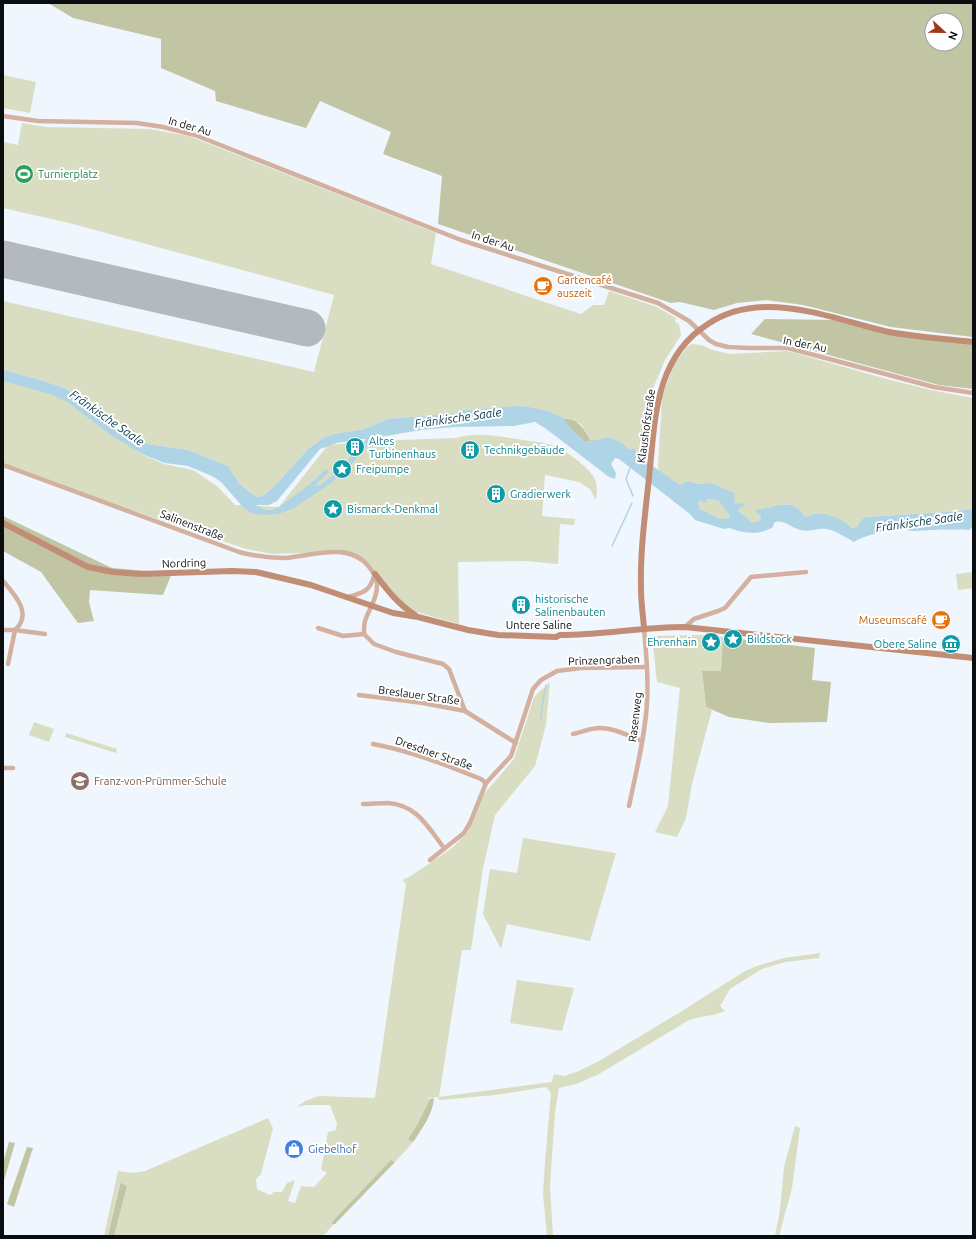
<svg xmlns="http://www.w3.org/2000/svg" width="976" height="1239" font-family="Ubuntu,sans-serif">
  <rect width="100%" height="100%" fill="#eff6fe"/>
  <!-- green -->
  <g fill="#d9ddc1">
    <polygon points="3,75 36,82 30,113 3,108"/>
    <polygon points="22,123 46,127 149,129 189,136 436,233 431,264 581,314 593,305 604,305 609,291 657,307 676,318 675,322 679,324 681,335 665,360 652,391 644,460 639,458 634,449 629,450 624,444 610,437 591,441 581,424 570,419 565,419 548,411 516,406 463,410 458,413 388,419 364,429 334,434 323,438 308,449 283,477 267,493 263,496 257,497 248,491 239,483 228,466 188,450 148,444 135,438 65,388 37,379 3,370 3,301 314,372 334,295 69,223 3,208 3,142 18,145"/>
    <path d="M692,344L701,345L713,350L730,354L787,351L796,353C854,370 913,388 973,398V509L947,512L866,517L862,519L857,527L852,528L848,524L806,517L795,507L787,504L763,509H756V513L761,516L760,520L752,523L744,515L736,509L742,507L735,504L733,493L712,483L698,484L688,481L680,485L659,471L658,466L662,397L674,364L687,347Z"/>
    <path d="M3,379L56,392L143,455L164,464L193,470L217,486L235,505L279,507L328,445L372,441L456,438C478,431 501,437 524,440C534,442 544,442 554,446C566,451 586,465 593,476C598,483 597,492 596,500L590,489L579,482L545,475L542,516L575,519L574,525L560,524L558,564L525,561L458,562L459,624L406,609L363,560L332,552L273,554L246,549L3,466Z"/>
    <path d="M707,499C723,498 720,506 730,515L728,518L720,519L700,509L698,503Z"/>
    <polygon points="973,572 973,588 958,590 956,574"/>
    <polygon points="703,635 723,637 721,671 702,671 706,707 712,710 692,784 686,818 677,837 655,832 668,806 680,688 657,682 652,636"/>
    <path d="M550,682L546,725L535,766L495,815L483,868L471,950H462L439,1097L552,1082L554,1074L564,1076L579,1071L599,1061L682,1011L745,971L757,966L784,958L820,953L819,958L785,962L762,969L657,1034L730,989L720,1006L725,1011C714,1016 701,1016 689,1020L599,1074L576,1084L559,1088L555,1112L550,1186L553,1236H547L543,1194L545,1162L551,1093L546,1087L495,1095L439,1100L438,1097L427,1098L430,1099L418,1123L408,1139L410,1141H414L395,1162L394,1160L323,1236H114L127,1186L119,1184L108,1236H104L118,1171L133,1173L145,1171L268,1118L273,1128L261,1174L256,1179L257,1189L270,1195L274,1192H282L287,1183L295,1180L288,1201L295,1203L301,1186L314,1187L326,1174V1172L321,1170L328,1132L336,1130L337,1123L330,1105H306L297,1107L305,1101L319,1096L375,1098L406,884L402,880L411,876L452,848L468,832L484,794L514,759L534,697Z"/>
    <polygon points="34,722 54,729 49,742 29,735"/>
    <polygon points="66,733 117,749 116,753 65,737"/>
    <polygon points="523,838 616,853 590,941 507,924 501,949 483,914 490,869 517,873"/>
    <polygon points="517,980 574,988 562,1031 510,1023"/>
    <polygon points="795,1126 800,1128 792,1188 779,1236 775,1236 780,1210 784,1167"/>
  </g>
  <!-- forest -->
  <g fill="#c1c5a3" fill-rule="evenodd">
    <path d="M48,3H973V337L891,327L803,305L766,300L737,303L714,310L680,302L671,303L438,224L442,176L383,154L391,132L320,101L306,128L216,101L215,91L161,68V39L73,18ZM932,20H956V44H932Z"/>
    <polygon points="765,319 837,320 973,344 973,389 939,385 751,334"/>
    <path d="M565,419C579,418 585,431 591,441L585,442C578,436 571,429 565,422Z"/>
    <polygon points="3,516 112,568 172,573 163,595 90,590 89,602 94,621 78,623 41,572 3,551"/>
    <polygon points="723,637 815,648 812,680 831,682 827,722 769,723 729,717 706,707 702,671 721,671"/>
    <path d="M434,1098C433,1114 422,1128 414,1141H410L408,1139L418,1123L430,1099Z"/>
    <polygon points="9,1142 15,1143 3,1184 3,1163"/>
    <polygon points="27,1147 33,1148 14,1207 7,1204"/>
    <polygon points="391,1160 395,1162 335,1224 332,1224 333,1221"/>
    <polygon points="120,1183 127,1186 114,1236 108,1236"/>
  </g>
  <!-- water -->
  <path fill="#afd4e6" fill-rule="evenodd" d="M3,370L37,379L65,388L135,438L148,444L188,450L228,466L239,483L248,491L257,497L263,496L267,493L283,477L308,449L323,438L334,434L364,429L388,419L458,413L463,410L516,406L528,407L548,411L565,419V422C572,429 578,436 585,442L610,437L624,444L629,450L634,448L639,458L644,460L680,485L688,481L698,484L712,483L734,493L735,504L739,503L745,505L737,510L744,515L752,523L760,520L761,516L756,513V509C768,510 783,501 794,506C798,508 802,513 806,517C821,509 840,517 852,528L857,527L862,519L866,517L947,512L973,509V527L969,530C951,529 932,530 913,531C909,531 906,529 901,528C893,528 860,537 854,542C847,538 839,533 831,530C820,526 811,533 800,530C792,528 781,518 774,523L773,527C759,536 743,533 729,528L724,529L695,520L690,514L619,459L615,458L611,464L616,473L615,479L609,477L545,428L535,422L514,426L455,427L421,430L380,437L372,441L364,439L337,443L320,449L277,501L269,505H256L265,510H273L279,507L309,485L326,469L329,472L314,486C321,487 327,479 333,475L336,478L331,483L294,508L278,514L267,515L256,514L249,512L242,506L222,483L214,477L188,466L165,463L144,455L112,436L66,401L50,394L3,381ZM707,499C723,498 720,506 730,515L728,518L720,519L700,509L698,503L701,501L705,503Z"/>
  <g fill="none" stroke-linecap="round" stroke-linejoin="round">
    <!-- stream -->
    <g stroke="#afd4e6" stroke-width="1.5">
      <polyline points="630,468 626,479 633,496"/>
      <polyline points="612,546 632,503"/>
      <polyline points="541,720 542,707 546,685"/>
    </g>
    <!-- canal -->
    <polyline stroke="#afd4e6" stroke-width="5.5" points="349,463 369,440"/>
    <!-- runway -->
    <polyline stroke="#b4b9c0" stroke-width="37" points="3,259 307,328"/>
    <!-- street -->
    <g stroke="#d4b09f" stroke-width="4.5">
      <polyline points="3,116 38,121 137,123 163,127 195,135 461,240 658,303 689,321 709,340 716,344 728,347 749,348 788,348 934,387 973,393"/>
      <path d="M3,465L239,552C254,556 269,558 285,558C312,556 349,541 369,567C373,572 376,577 377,583C378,597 369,609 365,621C364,625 364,630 364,634L374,644L396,652L443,664L449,669L465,711"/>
      <path d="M3,581C15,595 33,614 15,630"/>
      <path d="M348,597C363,593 370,591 374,576"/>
      <polyline points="685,627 694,619 718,611 725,608 751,577 806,572"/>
      <polyline points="318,628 343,636 364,634"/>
      <polyline points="3,630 15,630 8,664"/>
      <polyline points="15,630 45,634"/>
      <polyline points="359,695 423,703 465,711 516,743"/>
      <path d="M573,734C582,732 590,728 600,728C614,728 629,736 642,741"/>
      <path d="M373,744C411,751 446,765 481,779L486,783"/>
      <polyline points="3,768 13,768"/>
      <path d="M363,804C371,804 380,803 388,803C417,805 428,827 444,848"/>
      <path d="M629,806C636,772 645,737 647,703C649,678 646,653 644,628"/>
      <polyline points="430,860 464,833 470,823 486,783 511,756 533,689 541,680 557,671 581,668 647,667"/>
    </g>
    <!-- secondary -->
    <g stroke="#c18e75" stroke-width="6">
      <path d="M3,523L88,567L113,572L140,574L232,571L256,572L311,585L393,613L418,617L468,630L498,635L556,637L560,635C602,635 643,627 685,627L973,658"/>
      <path d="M375,574C387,590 398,604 415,615"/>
      <path d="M644,628C643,615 641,602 641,589C640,552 645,515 649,478C655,421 654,358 708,324C726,312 746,307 768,307C809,307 849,323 889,332C916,337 945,339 973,342"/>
    </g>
  </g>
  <!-- icons -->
  <defs>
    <g id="stadium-disc" transform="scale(1)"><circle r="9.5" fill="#2e9e5b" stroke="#fff"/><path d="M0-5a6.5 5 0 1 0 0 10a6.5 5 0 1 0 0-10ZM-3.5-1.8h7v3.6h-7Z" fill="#fff"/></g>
    <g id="cafe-disc" transform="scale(1)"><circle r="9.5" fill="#e8710a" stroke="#fff"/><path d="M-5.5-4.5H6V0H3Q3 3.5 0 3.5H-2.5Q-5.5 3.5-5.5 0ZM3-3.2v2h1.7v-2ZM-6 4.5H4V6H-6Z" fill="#fff"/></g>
    <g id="building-disc" transform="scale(1)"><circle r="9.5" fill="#0f9aa8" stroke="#fff"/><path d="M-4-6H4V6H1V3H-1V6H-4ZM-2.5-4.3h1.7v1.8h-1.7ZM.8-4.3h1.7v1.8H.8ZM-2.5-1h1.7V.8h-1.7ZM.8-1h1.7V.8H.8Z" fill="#fff"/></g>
    <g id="sight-disc" transform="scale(1)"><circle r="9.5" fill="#0f9aa8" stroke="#fff"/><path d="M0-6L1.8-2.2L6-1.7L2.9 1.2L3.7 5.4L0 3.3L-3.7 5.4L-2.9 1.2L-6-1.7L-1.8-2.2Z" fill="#fff"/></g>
    <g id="museum-disc" transform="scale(1)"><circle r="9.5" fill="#0f9aa8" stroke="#fff"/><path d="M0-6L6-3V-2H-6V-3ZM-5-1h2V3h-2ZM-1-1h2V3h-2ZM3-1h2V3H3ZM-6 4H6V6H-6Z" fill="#fff"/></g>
    <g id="school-disc" transform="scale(1)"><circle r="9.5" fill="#8d6e63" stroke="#fff"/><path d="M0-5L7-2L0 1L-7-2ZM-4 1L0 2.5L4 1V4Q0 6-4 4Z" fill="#fff"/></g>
    <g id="shop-disc" transform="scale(1)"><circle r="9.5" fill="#3f7fe0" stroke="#fff"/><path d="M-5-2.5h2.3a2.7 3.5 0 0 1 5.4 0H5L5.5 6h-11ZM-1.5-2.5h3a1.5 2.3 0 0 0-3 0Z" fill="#fff"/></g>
  </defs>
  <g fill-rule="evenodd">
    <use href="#stadium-disc" x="24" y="174"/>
    <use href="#cafe-disc" x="543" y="286"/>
    <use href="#building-disc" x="355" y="447"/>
    <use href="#building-disc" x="470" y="450"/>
    <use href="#sight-disc" x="342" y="469"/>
    <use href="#building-disc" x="496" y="494"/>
    <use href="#sight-disc" x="333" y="509"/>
    <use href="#building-disc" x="521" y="605"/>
    <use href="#cafe-disc" x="941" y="620"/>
    <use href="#sight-disc" x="733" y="639"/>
    <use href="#sight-disc" x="711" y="642"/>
    <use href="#museum-disc" x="951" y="644"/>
    <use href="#school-disc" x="80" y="781"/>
    <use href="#shop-disc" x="294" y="1149"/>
  </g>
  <g text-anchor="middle" stroke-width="4" stroke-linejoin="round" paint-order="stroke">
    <!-- street labels -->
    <g font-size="11" fill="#0b0e11" stroke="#fff">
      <text transform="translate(190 126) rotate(16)" y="4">In der Au</text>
      <text transform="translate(493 241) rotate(18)" y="4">In der Au</text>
      <text transform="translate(805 344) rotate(11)" y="4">In der Au</text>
      <text transform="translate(646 426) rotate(-82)" y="4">Klaushofstraße</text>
      <text transform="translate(192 525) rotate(21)" y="4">Salinenstraße</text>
      <text transform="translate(184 563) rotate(-2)" y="4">Nordring</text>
      <text x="539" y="629">Untere Saline</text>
      <text transform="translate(604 660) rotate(-2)" y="4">Prinzengraben</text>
      <text transform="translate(419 695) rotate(8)" y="4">Breslauer Straße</text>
      <text transform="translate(635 717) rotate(-83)" y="4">Rasenweg</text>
      <text transform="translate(434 753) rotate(19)" y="4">Dresdner Straße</text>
    </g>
    <!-- leisure labels -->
    <g font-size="11" fill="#27864d" stroke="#fff" text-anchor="start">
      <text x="38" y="178">Turnierplatz</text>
    </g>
    <!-- food labels -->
    <g font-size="11" fill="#c56008" stroke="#fff" text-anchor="start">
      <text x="557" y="284">Gartencafé<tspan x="557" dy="13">auszeit</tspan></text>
      <text x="927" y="624" text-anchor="end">Museumscafé</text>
    </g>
    <!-- culture labels -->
    <g font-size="11" fill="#0d838f" stroke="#fff" text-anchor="start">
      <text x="369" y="445">Altes<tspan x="369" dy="13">Turbinenhaus</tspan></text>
      <text x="484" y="454">Technikgebäude</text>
      <text x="356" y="473">Freipumpe</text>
      <text x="510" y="498">Gradierwerk</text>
      <text x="347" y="513">Bismarck-Denkmal</text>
      <text x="535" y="603">historische<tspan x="535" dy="13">Salinenbauten</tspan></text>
      <text x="747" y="643">Bildstock</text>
      <text x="697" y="646" text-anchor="end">Ehrenhain</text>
      <text x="937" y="648" text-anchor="end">Obere Saline</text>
    </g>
    <!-- education labels -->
    <g font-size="11" fill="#785e54" stroke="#fff" text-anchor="start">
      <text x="94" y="785">Franz-von-Prümmer-Schule</text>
    </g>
    <!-- shop labels -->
    <g font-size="11" fill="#366cbe" stroke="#fff" text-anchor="start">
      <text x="308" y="1153">Giebelhof</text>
    </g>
    <!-- water labels -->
    <g font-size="12" font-style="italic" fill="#003548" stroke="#fff">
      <text transform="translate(107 418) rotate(35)" y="4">Fränkische Saale</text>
      <text transform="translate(458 418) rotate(-8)" y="4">Fränkische Saale</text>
      <text transform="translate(919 522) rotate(-8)" y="4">Fränkische Saale</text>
    </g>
  </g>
  <!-- border -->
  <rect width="976" height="1239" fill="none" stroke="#0b0e11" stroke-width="8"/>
  <!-- north arrow -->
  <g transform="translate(944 32) rotate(112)"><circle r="19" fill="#ffffff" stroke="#9d9fa0"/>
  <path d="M0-3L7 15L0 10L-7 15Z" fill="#9f371c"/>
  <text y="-6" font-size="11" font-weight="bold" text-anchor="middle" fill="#0b0e11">N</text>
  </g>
</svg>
